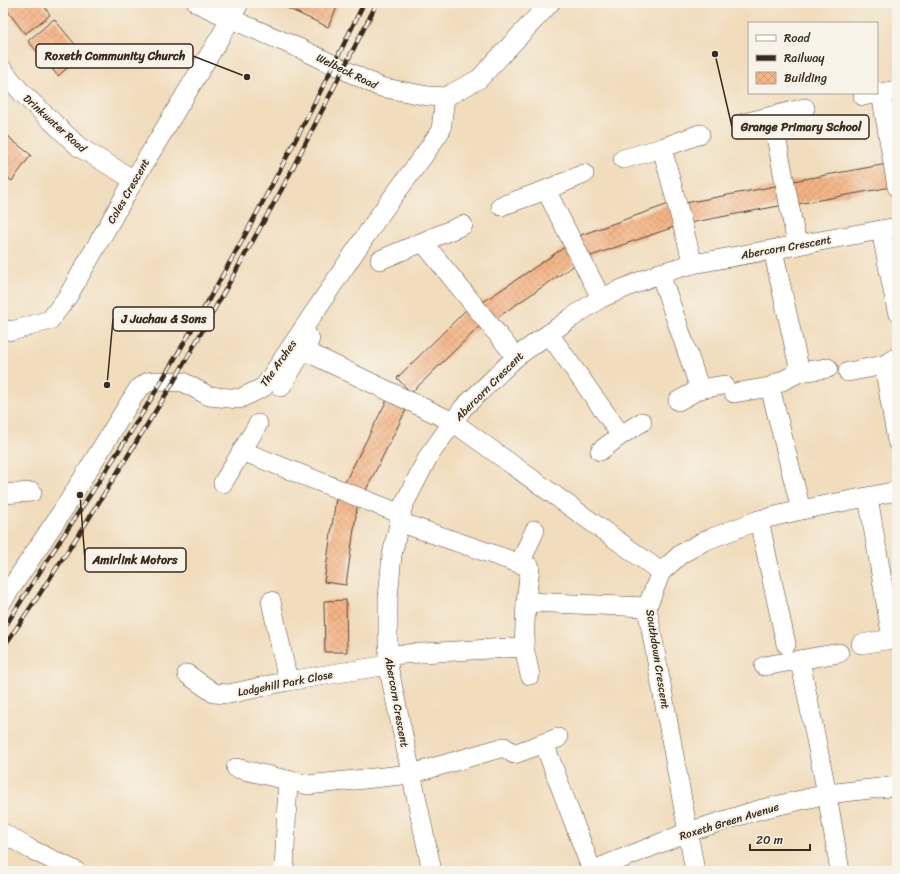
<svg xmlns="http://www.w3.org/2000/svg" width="900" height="874" font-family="Sriracha,sans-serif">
  <defs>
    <pattern id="building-cross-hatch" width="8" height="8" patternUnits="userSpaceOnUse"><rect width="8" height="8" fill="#f4b486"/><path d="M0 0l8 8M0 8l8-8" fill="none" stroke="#d29b73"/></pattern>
  </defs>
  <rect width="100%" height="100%" fill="#f7f3e8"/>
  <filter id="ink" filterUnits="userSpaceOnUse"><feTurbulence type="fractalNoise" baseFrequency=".025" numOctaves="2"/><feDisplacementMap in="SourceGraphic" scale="8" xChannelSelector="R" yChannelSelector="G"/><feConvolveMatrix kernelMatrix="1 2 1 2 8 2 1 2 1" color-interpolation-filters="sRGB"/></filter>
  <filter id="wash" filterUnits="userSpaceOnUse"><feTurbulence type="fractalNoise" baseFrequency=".012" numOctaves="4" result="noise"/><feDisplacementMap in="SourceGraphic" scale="16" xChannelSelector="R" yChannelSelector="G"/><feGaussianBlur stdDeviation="0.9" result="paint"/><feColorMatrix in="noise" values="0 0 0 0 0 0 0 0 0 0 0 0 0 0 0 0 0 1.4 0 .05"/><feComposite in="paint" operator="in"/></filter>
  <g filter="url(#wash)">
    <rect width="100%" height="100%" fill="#f1dcbc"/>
    <g id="blocks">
      <!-- building -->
      <g fill="url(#building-cross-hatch)">
        <polygon points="3,3 42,3 50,15 25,34 3,5"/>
        <polygon points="276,3 339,3 328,27"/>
        <polygon points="54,19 83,54 58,76 28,41"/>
        <polygon points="3,130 12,140 31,155 12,181 3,174"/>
        <polygon points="887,164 891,187 792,205 788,182"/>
        <polygon points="781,185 784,205 684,224 680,204"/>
        <polygon points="669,204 677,226 582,259 575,237"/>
        <polygon points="565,247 576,264 492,321 480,304"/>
        <polygon points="468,308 483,323 411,393 397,378"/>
        <polygon points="390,394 409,404 364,494 344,484"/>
        <polygon points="336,498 358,501 346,585 324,582"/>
        <polygon points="346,600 347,652 325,652 324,601"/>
      </g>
    </g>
  </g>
  <g filter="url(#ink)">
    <use href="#blocks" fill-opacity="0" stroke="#564536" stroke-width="1"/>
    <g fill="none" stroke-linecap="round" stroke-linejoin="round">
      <!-- minor casing -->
      <g stroke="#564536" stroke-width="20">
        <g id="minor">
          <polyline points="197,3 231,19 301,49 380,87 428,96 445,97 479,79 550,3"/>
          <polyline points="3,70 21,92 79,147 134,180"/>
          <polyline points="881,93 897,187"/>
          <polyline points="863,96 897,90"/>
          <polyline points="772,116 797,245"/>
          <polyline points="740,124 805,108"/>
          <polyline points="662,148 693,264"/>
          <polyline points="623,159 662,148 700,134"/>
          <polyline points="546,190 601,298"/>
          <polyline points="501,206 546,190 584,174"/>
          <polyline points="881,230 897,311"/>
          <polyline points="423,242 516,357"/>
          <polyline points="773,250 800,372"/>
          <polyline points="380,260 463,225"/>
          <polyline points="660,273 700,389"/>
          <polyline points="3,329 12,331 50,320 68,296 134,180 231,19 239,3"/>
          <polyline points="549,334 621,435"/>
          <polyline points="303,350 453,422 661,572"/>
          <polyline points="884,365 897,441"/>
          <polyline points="848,372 884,365 897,357"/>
          <polyline points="281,387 310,339"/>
          <polyline points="770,387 801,510"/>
          <polyline points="734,393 770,387 800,372 828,368"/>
          <polyline points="678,401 700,389 724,385"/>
          <polyline points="242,451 401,514"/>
          <polyline points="600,451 621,435 642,422"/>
          <polyline points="223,483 258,424"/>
          <polyline points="3,494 32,492"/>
          <polyline points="868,497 892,639 897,640"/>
          <polyline points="759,520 786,644"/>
          <polyline points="399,522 530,567 526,602 524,647 530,675"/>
          <polyline points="520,563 535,530"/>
          <polyline points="3,600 67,504 138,389 148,382 155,381 183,382 209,396 239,399 264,387 381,213 424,155 441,130 445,97"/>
          <polyline points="271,601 288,681"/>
          <polyline points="526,602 647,607"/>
          <polyline points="861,644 892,639"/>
          <polyline points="388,655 524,647"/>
          <polyline points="800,660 827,794 840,871"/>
          <polyline points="764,666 839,653"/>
          <polyline points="187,674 214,693 229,694 288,681 388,665"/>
          <polyline points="544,743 592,871"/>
          <polyline points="236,768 308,785 411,774 504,747 514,754 558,738"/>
          <polyline points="3,833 30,849 76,871"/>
          <polyline points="284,871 288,780"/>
          <polyline points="432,871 388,665 388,598 392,555 403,506 428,457 463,408 516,357 571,318 601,298 660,273 693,264 897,227"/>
          <polyline points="591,871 688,832 758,810 827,794 897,786"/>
          <polyline points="695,871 647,607 661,572 681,554 704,541 759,520 801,510 897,491"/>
        </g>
      </g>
      <!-- minor -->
      <use href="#minor" stroke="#fff" stroke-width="19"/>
      <!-- rail casing -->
      <g stroke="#3b2a1e" stroke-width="4.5">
        <g id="rail">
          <path d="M3,630C52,550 106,474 154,394C230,267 300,136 364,3"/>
          <polyline points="3,648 35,601 86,523 173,383 283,187 377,3"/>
        </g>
      </g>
      <!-- rail -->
      <use href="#rail" stroke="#f7f3e8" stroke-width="3" stroke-dasharray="9" stroke-linecap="butt"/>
    </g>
  </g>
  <g text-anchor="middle" stroke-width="4" stroke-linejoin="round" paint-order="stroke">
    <!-- street labels -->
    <g font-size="11" fill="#3b2a1e" stroke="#f7f3e8">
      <text transform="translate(347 71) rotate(26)" y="4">Welbeck Road</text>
      <text transform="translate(55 123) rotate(42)" y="4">Drinkwater Road</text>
      <text transform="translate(128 191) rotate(-60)" y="4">Coles Crescent</text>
      <text transform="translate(786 247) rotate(-10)" y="4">Abercorn Crescent</text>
      <text transform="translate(278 363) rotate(-55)" y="4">The Arches</text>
      <text transform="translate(489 386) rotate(-45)" y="4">Abercorn Crescent</text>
      <text transform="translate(658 659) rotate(81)" y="4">Southdown Crescent</text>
      <text transform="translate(285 683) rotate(-11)" y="4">Lodgehill Park Close</text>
      <text transform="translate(397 702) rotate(80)" y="4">Abercorn Crescent</text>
      <text transform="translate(729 821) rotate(-17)" y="4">Roxeth Green Avenue</text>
    </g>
  </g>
  <!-- callouts -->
  <path fill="none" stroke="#3b2a1e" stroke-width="1.5" d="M247 77L193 56M715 54L732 127M107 385L113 319M80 495L85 560"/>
  <g fill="#3b2a1e" stroke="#f7f3e8" stroke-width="1.5">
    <circle cx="247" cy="77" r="4"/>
    <circle cx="715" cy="54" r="4"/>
    <circle cx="107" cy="385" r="4"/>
    <circle cx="80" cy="495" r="4"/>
  </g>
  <g fill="#f7f3e8" stroke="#3b2a1e" stroke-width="1.5">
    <rect x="36" y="44" width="157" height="24" rx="4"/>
    <rect x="732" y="115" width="137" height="24" rx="4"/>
    <rect x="113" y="307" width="101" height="24" rx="4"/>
    <rect x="85" y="548" width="101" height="24" rx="4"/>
  </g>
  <g font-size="12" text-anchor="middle" font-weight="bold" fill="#3b2a1e">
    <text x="115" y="60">Roxeth Community Church</text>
    <text x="801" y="131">Grange Primary School</text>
    <text x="164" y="323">J Juchau &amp; Sons</text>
    <text x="135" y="564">Amirlink Motors</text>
  </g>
  <!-- margin -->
  <rect width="900" height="874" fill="none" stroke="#f7f3e8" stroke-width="16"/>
  <!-- legend -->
  <rect x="748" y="22" width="130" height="72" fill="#f7f3e8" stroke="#aca397"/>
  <rect x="756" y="35" width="20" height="6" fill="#ffffff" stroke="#aca397"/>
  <text x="784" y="42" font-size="12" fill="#3b2a1e">Road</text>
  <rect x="756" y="55" width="20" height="6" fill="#3b2a1e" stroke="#aca397"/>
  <text x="784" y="62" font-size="12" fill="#3b2a1e">Railway</text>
  <rect x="756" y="72" width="20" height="12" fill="url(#building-cross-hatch)" stroke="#aca397"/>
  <text x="784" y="82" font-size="12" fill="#3b2a1e">Building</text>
  <!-- scale -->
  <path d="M750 844v6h60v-6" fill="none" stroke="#3b2a1e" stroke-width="2"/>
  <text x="756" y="844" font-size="12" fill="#3b2a1e" stroke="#f7f3e8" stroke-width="3" paint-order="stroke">20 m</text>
</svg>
